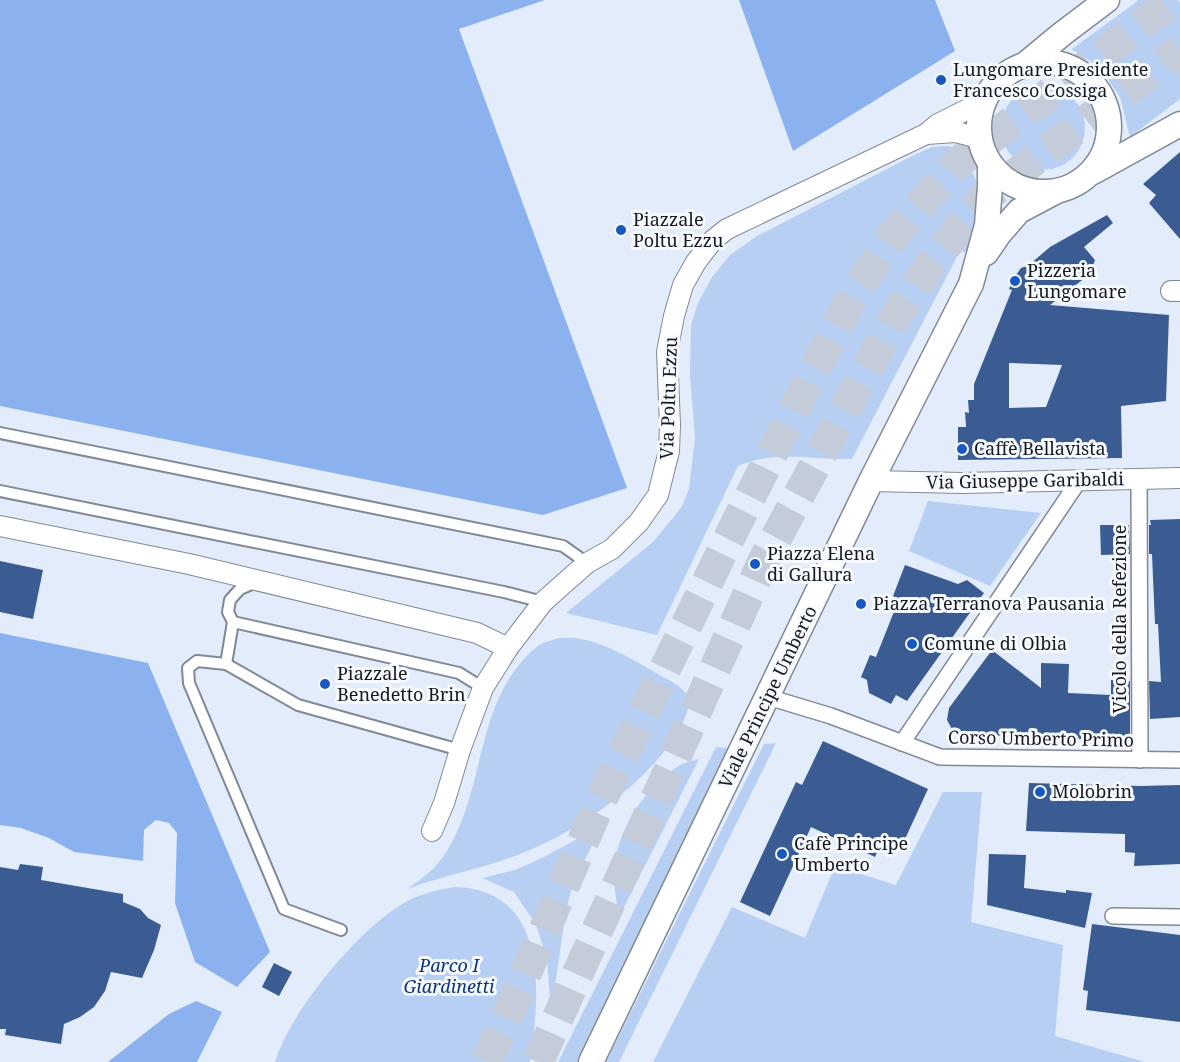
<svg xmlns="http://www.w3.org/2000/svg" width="1180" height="1062" font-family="'Noto Serif',serif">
  <rect width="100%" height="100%" fill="#e3ecfb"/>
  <!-- green -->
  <g fill="#b8cff4">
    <polygon points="1139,0 1178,0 1180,2 1180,99 1130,137 1120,97 1099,67 1072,49"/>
    <circle cx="1043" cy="128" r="42"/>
    <path d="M947,146L957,148L970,166L979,188L975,255L960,251L852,459C815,460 773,450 738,466L657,635L566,613L653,542L681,508L689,489L695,438L690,376L691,325L698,303L712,277L730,255L757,236L914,155L932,147Z"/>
    <polygon points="928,501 1041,513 990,586 909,551"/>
    <path d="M559,638C566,638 574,637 581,639C612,645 641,665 667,679C693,693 693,703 681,726C652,781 576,833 520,854C483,869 444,875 407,889C429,874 441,864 453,840C483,783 478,713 521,662C527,656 534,648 541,644C546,641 553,640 559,638Z"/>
    <polygon points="776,743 619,1062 606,1062 764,744"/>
    <polygon points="716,747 732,748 577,1062 558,1062"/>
    <path d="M699,759L619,917C617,902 613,885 614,871C617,830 643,790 677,767C683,763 692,761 699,759Z"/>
    <polygon points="943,792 982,792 971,922 1063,945 1055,1036 1145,1062 653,1062 732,907 805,938 835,866 896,885"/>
    <polygon points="603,825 574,880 566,910 551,1013 547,958 536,925 514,892 482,878 515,870 542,858"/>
    <path d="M455,887C550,890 540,995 530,1062H275C290,1012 355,934 399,906C416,895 434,890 455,887Z"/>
  </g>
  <!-- water -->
  <g fill="#8bb1ee">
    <polygon points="0,0 545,0 459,29 627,488 543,515 0,406"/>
    <polygon points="739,0 935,0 955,51 793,151"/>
    <polygon points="0,633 148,663 270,952 237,987 195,962 175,903 177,833 169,823 156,820 144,830 143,861 74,852 49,838 21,828 0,825"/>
    <polygon points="196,1001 222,1012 197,1062 108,1062 169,1014"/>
  </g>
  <!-- building -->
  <g fill="#3b5c93" fill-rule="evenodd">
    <polygon points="1180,152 1180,239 1149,203 1156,195 1143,184"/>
    <path d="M1107,215L1113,223L1084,247L1095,260L1090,274L1050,305L1169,315L1166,401L1121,406L1122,458L958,460V427H966L965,412L969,413L968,400H974V384L1012,290L1009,289L1013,279L1021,268L1029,265L1050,247ZM1009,363L1062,365L1046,407L1009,408Z"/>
    <polygon points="1180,519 1180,717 1150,719 1149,681 1161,682 1158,624 1155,624 1152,554 1149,554 1149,525 1151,525 1150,520"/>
    <polygon points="1100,525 1129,525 1130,554 1101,555"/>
    <polygon points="0,561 43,570 33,619 0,612"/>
    <polygon points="905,565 958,584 967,580 984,593 907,701 896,695 891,704 869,693 867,680 861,677 870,655 876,657 899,599 893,596"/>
    <polygon points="992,650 1041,688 1041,663 1069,664 1068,693 1111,695 1111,680 1130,681 1130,741 962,734 953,731 947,720 949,708"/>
    <polygon points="823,741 928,789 900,850 882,842 875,857 811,827 770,916 740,902 796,782 802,785"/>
    <polygon points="1029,783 1140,786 1180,785 1180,864 1134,866 1135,853 1125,852 1125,834 1026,831"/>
    <polygon points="989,854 1026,855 1024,888 1066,893 1066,890 1092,893 1085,928 987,905"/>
    <polygon points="20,864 43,867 41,880 123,894 123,902 140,909 148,918 161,925 154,950 142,978 111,972 105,991 94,1007 80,1017 64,1024 61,1044 5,1035 6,1029 0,1029 0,867 18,870"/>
    <polygon points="1092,924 1180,935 1180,1022 1086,1010 1088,991 1083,990"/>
    <polygon points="274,963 292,972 279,996 262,987"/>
  </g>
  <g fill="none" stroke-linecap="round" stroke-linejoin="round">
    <!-- primary-tunnel -->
    <g stroke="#c4ccda" stroke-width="32" stroke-dasharray="32 16" stroke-linecap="butt">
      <polyline points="487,1062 602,798 725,546 852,296 896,232 955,165 1174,0"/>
      <polyline points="538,1062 763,562 891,324 930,265 984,198 1180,50"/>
    </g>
    <!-- service casing -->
    <g stroke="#818996" stroke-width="14">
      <g id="service">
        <polyline points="0,433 563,546 587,563"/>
        <polyline points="0,491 504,592 543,602"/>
        <polyline points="233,622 459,673 483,688"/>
        <polyline points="226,664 233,622 228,612 230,600 240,589 256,582"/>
        <polyline points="341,930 284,909 189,683 188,668 197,661 226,664 298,705 460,750"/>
      </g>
    </g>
    <!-- pedestrian casing -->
    <g stroke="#818996" stroke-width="18">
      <g id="pedestrian">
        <polyline points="1139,478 1140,760"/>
        <polyline points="768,697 831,716 940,757 1180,760"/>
        <polyline points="902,743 1080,479"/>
        <polyline points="1113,916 1180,917"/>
      </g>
    </g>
    <!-- minor casing -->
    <g stroke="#818996" stroke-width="22">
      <g id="minor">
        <polyline points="926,134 956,132 979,138"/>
        <polyline points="1171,291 1180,291"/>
        <polyline points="871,481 962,483 1180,478"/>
        <polyline points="0,526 189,564 477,633 508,648"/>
        <polyline points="432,831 444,803 460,750 483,688 508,648 543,602 587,563 612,549 639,522 658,495 669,451 670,425 667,352 674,316 683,285 696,262 713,240 727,229 926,134 938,124 984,101"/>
      </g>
    </g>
    <!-- tertiary casing -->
    <g stroke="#818996" stroke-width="27">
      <g id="tertiary">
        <circle cx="1044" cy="127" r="65"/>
        <polyline points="1027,63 1062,34 1107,0"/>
        <polyline points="1093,172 1180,124"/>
        <polyline points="986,253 999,234 1019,211 1055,192"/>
        <polyline points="591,1062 871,481 971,284 987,225 990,186 990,164"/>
      </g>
    </g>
    <!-- service -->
    <use href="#service" stroke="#fff" stroke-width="10"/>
    <!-- pedestrian -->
    <use href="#pedestrian" stroke="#fff" stroke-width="15"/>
    <!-- minor -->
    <use href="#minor" stroke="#fff" stroke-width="20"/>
    <!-- tertiary -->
    <use href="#tertiary" stroke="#fff" stroke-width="24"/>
  </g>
  <!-- markers -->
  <g fill="#1759c4" stroke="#f6f9ff" stroke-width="2">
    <circle cx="941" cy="80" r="6"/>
    <circle cx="621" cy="230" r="6"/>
    <circle cx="1015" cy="281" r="6"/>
    <circle cx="962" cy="449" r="6"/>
    <circle cx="755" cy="564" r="6"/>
    <circle cx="861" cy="604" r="6"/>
    <circle cx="912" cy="644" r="6"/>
    <circle cx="325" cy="684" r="6"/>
    <circle cx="1040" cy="792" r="6"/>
    <circle cx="782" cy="854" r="6"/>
  </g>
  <g text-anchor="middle" stroke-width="6" stroke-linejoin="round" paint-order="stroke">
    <!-- poi labels -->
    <g font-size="18" fill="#16191e" stroke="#f6f9ff" text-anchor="start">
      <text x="953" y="76">Lungomare Presidente<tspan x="953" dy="21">Francesco Cossiga</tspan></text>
      <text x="633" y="226">Piazzale<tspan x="633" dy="21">Poltu Ezzu</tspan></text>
      <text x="1027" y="277">Pizzeria<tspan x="1027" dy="21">Lungomare</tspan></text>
      <text x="974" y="455">Caffè Bellavista</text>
      <text x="767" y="560">Piazza Elena<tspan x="767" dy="21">di Gallura</tspan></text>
      <text x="873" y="610">Piazza Terranova Pausania</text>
      <text x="924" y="650">Comune di Olbia</text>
      <text x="337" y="680">Piazzale<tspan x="337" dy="21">Benedetto Brin</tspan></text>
      <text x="1052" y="798">Molobrin</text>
      <text x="794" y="850">Cafè Principe<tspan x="794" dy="21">Umberto</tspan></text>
    </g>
    <!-- street labels -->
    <g font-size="18" fill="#16191e" stroke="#f6f9ff">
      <text transform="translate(669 398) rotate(-88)" y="6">Via Poltu Ezzu</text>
      <text transform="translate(1025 481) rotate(-1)" y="6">Via Giuseppe Garibaldi</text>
      <text transform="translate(1120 619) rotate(-90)" y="6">Vicolo della Refezione</text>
      <text transform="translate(768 697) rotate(-64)" y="6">Viale Principe Umberto</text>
      <text transform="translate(1041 739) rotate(1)" y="6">Corso Umberto Primo</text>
    </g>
    <!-- park labels -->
    <g font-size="18" font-style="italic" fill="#0b367c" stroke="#f6f9ff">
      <text x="449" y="972">Parco I<tspan x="449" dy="21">Giardinetti</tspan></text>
    </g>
  </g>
</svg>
